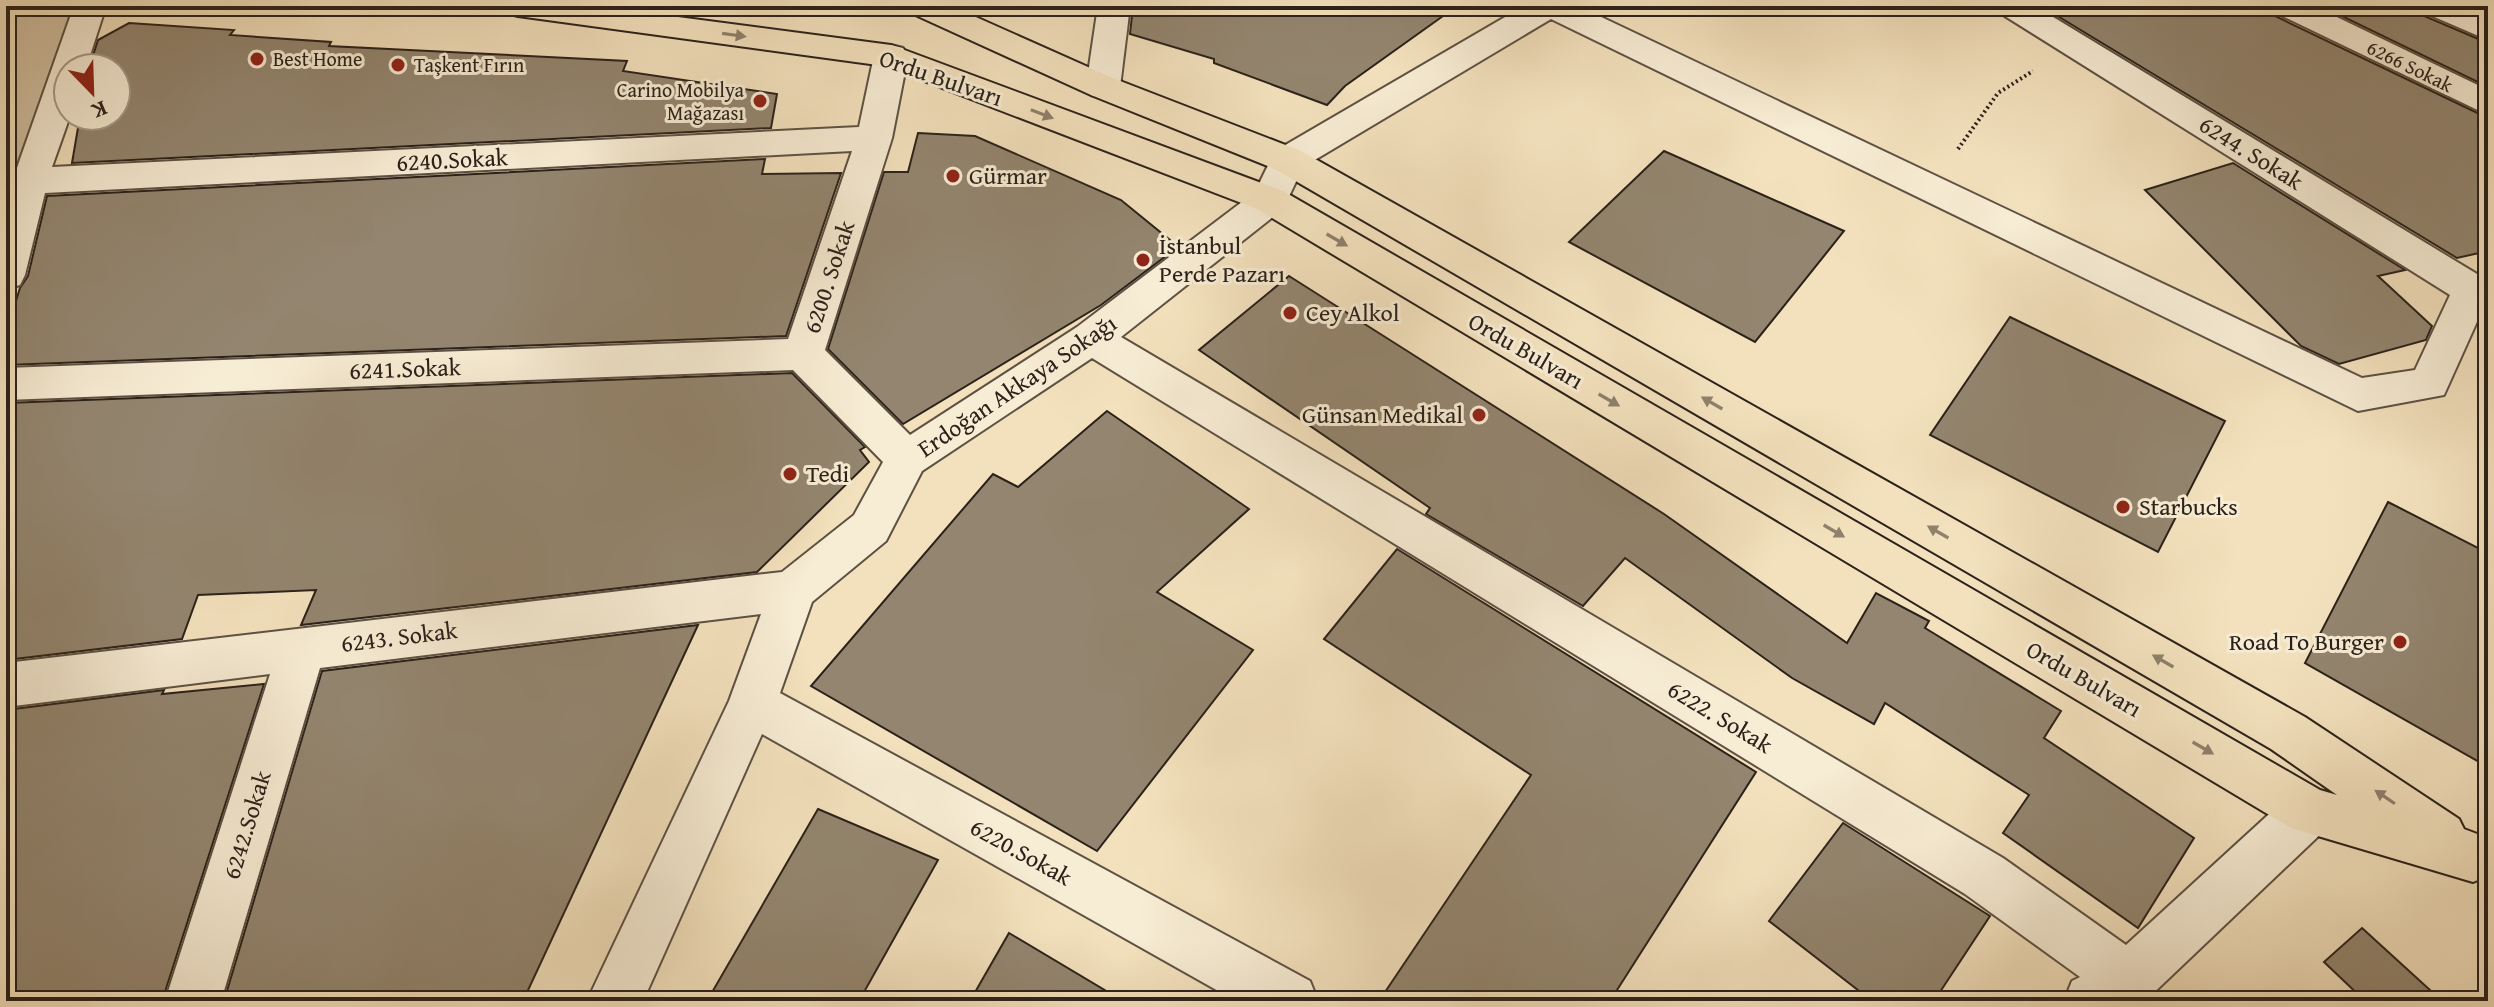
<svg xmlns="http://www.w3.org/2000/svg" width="2494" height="1007" font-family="'Gentium Book Plus',serif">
  <rect width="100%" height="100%" fill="#f3e1bd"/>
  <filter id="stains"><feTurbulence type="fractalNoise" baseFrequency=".0025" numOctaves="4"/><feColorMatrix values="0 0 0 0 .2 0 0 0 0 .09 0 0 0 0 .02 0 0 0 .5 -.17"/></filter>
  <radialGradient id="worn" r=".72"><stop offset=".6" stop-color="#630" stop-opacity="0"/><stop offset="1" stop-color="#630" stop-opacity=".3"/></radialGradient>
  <!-- green -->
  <polygon fill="#d1c0a1" stroke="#7e705e" stroke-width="2" points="11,6 75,6 6,228 6,12"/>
  <!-- building -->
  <g fill="#93856f" stroke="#2b211a" stroke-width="2">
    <polygon points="1133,6 1457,6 1345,86 1327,105 1214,63 1214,59 1130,34"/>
    <polygon points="2041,6 2269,6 2275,16 2488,118 2488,251 2457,258"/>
    <polygon points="2321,6 2418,7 2424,16 2488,43 2488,87"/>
    <polygon points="129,23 234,30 230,35 331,42 329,46 627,61 623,71 777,94 771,128 72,163 80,116 116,116 116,68 89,68 98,40"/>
    <polygon points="918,133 975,136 1121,200 1170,240 1170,253 1101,305 903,424 828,349 884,172 908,172"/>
    <polygon points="1664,151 1844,231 1755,342 1569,242"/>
    <polygon points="765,159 762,174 841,173 786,336 6,365 6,333 20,288 28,276 47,196"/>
    <polygon points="2233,163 2405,270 2378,276 2432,326 2426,340 2339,364 2301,346 2145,190"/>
    <polygon points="1289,276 1664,514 1847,643 1876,593 1929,621 1925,628 2061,711 2044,738 2194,838 2138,928 2003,833 2029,795 1885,703 1874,724 1792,678 1625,558 1583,606 1426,514 1430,508 1199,350"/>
    <polygon points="2010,317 2225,421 2158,552 1930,435"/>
    <polygon points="792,373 865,447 860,450 869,462 757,572 301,625 316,590 198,595 182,639 6,660 6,403"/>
    <polygon points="1107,411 1249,509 1157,592 1253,650 1097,851 811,686 993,474 1018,487"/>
    <polygon points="2388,502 2488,553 2488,767 2305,663"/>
    <polygon points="1397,549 1756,772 1610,1001 1379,1001 1531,775 1324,639"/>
    <polygon points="698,625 523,1001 224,1001 322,671"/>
    <polygon points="264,684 162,1001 6,1001 6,710 164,690 162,694"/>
    <polygon points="818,809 938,860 859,1001 707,1001"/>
    <polygon points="1843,823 1990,916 1934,1001 1872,1001 1769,921"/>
    <polygon points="2362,928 2442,1001 2365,1001 2324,962"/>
    <polygon points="1009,933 1123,1001 970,1001"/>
  </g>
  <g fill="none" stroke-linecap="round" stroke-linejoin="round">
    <!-- minor casing -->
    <g stroke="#5d5143" stroke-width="4">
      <g id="minor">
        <polygon points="74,6 106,6 86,68 68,68 70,116 52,167 859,127 874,56 879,48 891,45 903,48 908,56 892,138 825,350 910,435 1077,327 1255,192 1275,151 1524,6 1578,6 2362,378 2415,370 2450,295 2000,13 1996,6 2035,6 2477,274 2488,271 2488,318 2480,315 2444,395 2358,411 1551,19 1303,167 1283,209 1121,337 2003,858 2126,945 2291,794 2309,787 2327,794 2334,811 2327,828 2145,1001 2064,1001 2072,981 2080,977 1965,894 1092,358 922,471 886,541 812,602 780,693 1310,981 1318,1001 1236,1001 762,734 643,1001 587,1001 729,701 761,614 320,668 221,1001 165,1001 270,674 6,707 6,663 782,572 854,515 883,462 793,370 6,400 6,368 788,339 852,151 45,193 25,275 20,285 6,289 6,199"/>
        <polygon points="1098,6 1130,6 1120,87 1115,95 1103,98 1091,95 1086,87"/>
        <polygon points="2272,6 2314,6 2488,90 2488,115 2276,13"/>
        <polygon points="2421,6 2464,6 2488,17 2488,40 2425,13"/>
      </g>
    </g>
    <!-- major casing -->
    <g stroke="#2b211a" stroke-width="4">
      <polygon id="major" points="502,6 594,6 891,45 1283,191 2320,790 2337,795 2271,749 1275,169 1091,95 911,13 907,6 951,6 1115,79 1301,151 2305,717 2459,819 2464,829 2488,838 2488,876 2473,882 2291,828 1257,209 885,66 518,16 506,13"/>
    </g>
    <!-- path -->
    <polyline stroke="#2b211a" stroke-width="4" stroke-dasharray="2 3" stroke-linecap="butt" points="1958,149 1998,93 2033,71"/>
    <!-- minor -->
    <use href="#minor" fill="#f7ecd4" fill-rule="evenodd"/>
    <!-- major -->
    <use href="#major" fill="#f3e1bd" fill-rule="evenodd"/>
  </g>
  <!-- one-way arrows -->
  <defs><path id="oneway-solid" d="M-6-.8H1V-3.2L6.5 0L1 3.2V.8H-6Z" transform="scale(2)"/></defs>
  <g fill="#8f816c">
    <use href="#oneway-solid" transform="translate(734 35) rotate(8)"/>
    <use href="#oneway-solid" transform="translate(1042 114) rotate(21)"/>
    <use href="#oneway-solid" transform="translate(1337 240) rotate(30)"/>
    <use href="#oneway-solid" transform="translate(1609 400) rotate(30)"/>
    <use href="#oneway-solid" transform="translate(1712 403) rotate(-150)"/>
    <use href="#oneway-solid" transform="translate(1834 531) rotate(30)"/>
    <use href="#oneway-solid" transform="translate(1938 532) rotate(-150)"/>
    <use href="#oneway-solid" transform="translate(2163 661) rotate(-150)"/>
    <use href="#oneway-solid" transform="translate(2203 748) rotate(30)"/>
    <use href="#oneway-solid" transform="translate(2385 797) rotate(-146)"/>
  </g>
  <!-- markers -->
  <g fill="#8f2418" stroke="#f7ecd4" stroke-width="3">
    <circle cx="257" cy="59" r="8"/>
    <circle cx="398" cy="65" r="8"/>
    <circle cx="760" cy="101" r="8"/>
    <circle cx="953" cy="176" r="8"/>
    <circle cx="1143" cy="260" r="8"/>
    <circle cx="1290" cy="313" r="8"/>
    <circle cx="1479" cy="415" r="8"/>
    <circle cx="790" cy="474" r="8"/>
    <circle cx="2123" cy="507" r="8"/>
    <circle cx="2400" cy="642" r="8"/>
  </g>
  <g text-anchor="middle" stroke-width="6" stroke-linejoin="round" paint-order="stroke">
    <!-- far-poi labels -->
    <g font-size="20" fill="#2b211a" stroke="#f7ecd4" text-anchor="start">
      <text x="273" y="66">Best Home</text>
      <text x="414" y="72">Taşkent Fırın</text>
      <text x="744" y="97" text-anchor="end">Carino Mobilya<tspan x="744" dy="23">Mağazası</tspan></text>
    </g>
    <!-- far-street labels -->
    <g font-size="20" fill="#2b211a" stroke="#f7ecd4">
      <text transform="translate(2410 66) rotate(26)" y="7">6266 Sokak</text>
    </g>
    <!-- street labels -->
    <g font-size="24" fill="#2b211a" stroke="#f7ecd4">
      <text transform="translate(941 78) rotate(19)" y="8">Ordu Bulvarı</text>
      <text transform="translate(2251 153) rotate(32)" y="8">6244. Sokak</text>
      <text transform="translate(452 160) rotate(-3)" y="8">6240.Sokak</text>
      <text transform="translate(829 277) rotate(-72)" y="8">6200. Sokak</text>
      <text transform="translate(1526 351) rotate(30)" y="8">Ordu Bulvarı</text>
      <text transform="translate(405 369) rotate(-2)" y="8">6241.Sokak</text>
      <text transform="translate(1017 386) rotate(-34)" y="8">Erdoğan Akkaya Sokağı</text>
      <text transform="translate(399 637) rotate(-7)" y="8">6243. Sokak</text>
      <text transform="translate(2084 679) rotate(30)" y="8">Ordu Bulvarı</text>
      <text transform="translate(1720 717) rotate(31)" y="8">6222. Sokak</text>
      <text transform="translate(247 825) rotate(-73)" y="8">6242.Sokak</text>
      <text transform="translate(1021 852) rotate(29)" y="8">6220.Sokak</text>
    </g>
    <!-- poi labels -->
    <g font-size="24" fill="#2b211a" stroke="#f7ecd4" text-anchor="start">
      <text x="969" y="184">Gürmar</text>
      <text x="1159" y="254">İstanbul<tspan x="1159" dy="28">Perde Pazarı</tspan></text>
      <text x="1306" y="321">Cey Alkol</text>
      <text x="1463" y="423" text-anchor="end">Günsan Medikal</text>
      <text x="806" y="482">Tedi</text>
      <text x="2139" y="515">Starbucks</text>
      <text x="2384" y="650" text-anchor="end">Road To Burger</text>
    </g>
  </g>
  <!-- margin -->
  <rect width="2494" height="1007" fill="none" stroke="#f3e1bd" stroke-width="32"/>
  <rect x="8" y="8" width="2478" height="991" fill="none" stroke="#2b211a" stroke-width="4"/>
  <rect x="16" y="16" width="2462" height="975" fill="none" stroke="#2b211a" stroke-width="2"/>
  <!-- north arrow -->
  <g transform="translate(92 92) rotate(157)"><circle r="38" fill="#f7ecd4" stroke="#a59b8a" stroke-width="2"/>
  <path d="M0-6L14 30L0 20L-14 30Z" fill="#8f2418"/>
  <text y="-12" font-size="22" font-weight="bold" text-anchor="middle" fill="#2b211a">K</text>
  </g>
  <rect width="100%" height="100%" filter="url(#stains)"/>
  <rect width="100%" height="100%" fill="url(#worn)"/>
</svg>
